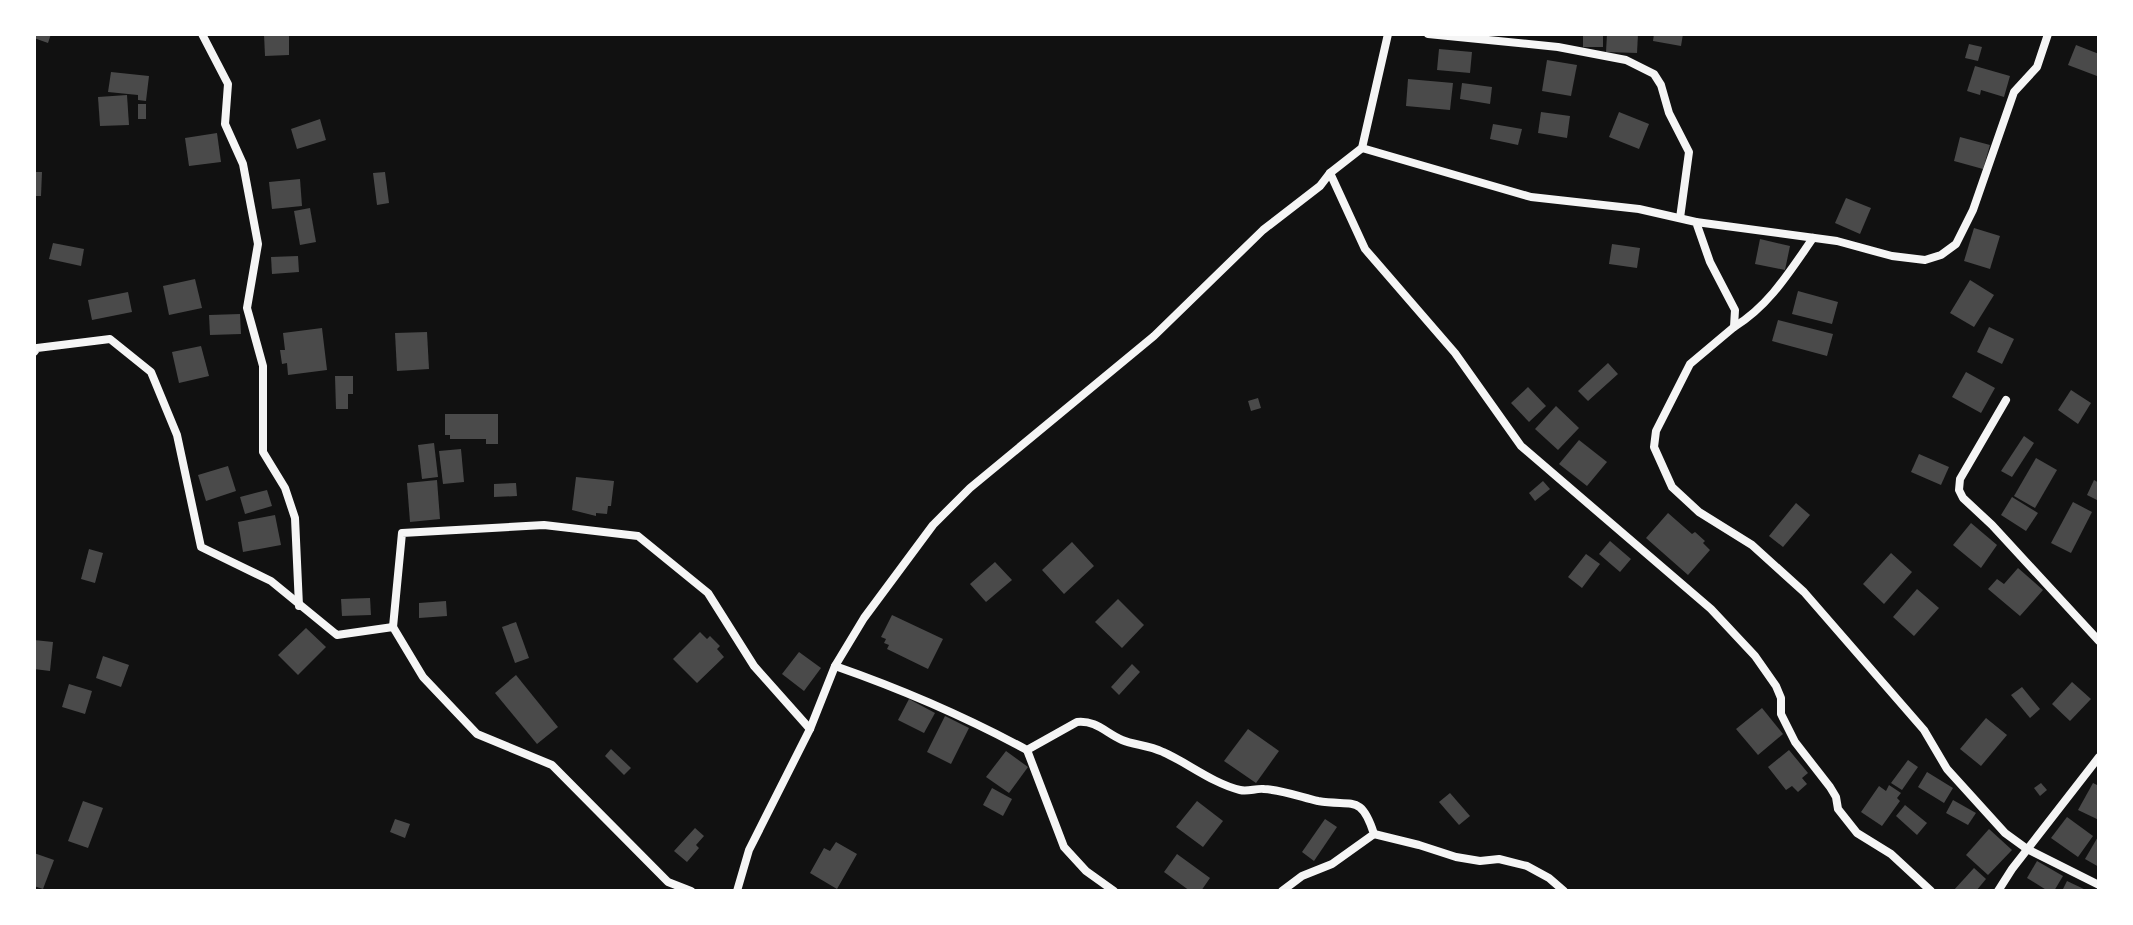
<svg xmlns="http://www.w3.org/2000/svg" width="2133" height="925" font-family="'Noto Serif',serif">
  <rect width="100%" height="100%" fill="#111"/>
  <!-- building -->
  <g fill="#4a4a4a">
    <polygon points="34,34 51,34 48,43 34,38"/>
    <polygon points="264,34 289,34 289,55 265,56"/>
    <rect x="1583" y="34" width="20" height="13"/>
    <polygon points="1607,34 1638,34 1637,53 1606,52"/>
    <polygon points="1654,34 1683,34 1681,46 1653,41"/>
    <polygon points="1969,44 1982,47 1978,61 1965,58"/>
    <polygon points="2076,45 2099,54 2097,76 2068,65"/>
    <polygon points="1439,49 1472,52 1470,73 1437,70"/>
    <polygon points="1547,60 1577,65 1571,96 1542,91"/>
    <polygon points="1975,66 2010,76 2004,97 1981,90 1980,95 1967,91"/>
    <polygon points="111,72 149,76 146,101 138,100 138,95 108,92"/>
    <polygon points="1408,79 1453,83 1450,110 1406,106"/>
    <polygon points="1462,83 1492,87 1490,104 1460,99"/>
    <polygon points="127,95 129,125 100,126 98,97"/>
    <rect x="138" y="104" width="8" height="15"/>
    <polygon points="1541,112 1570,116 1567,138 1538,133"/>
    <polygon points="1619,112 1649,124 1639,149 1609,137"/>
    <polygon points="320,119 326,140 297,149 291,129"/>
    <polygon points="1493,124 1522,129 1518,145 1490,139"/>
    <polygon points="217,133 221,162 189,166 185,138"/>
    <polygon points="1960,137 1990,145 1983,169 1954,161"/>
    <polygon points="34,172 42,172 41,196 34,196"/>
    <polygon points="385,172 389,203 377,205 373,173"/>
    <polygon points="300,179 302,206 272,209 269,182"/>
    <polygon points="1846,198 1871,208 1860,234 1835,223"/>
    <polygon points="310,208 316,242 300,245 294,211"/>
    <polygon points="1974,228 2000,236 1990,269 1964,261"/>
    <polygon points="1760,239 1790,246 1785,270 1755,264"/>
    <polygon points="53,243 84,249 81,266 49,259"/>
    <polygon points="1612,244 1640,248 1637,268 1609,264"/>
    <polygon points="298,256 299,272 272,274 271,257"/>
    <polygon points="195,279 202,308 169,315 163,286"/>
    <polygon points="1970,280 1994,295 1974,327 1950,313"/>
    <polygon points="1798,291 1838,302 1832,324 1792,314"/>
    <polygon points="128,292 132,312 92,320 88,300"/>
    <polygon points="240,314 241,334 210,335 209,315"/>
    <polygon points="1778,320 1833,334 1827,356 1772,341"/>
    <polygon points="1989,327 2014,339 2002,364 1977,352"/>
    <polygon points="322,328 327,370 288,375 287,363 282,364 280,350 285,350 283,333"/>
    <polygon points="427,332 429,369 397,371 395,333"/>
    <polygon points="201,346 209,376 179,383 172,352"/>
    <polygon points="1608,363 1618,374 1588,401 1578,391"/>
    <polygon points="1966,372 1995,388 1981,413 1952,397"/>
    <polygon points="335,376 353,376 353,394 348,394 348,409 336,409"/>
    <polygon points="1528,387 1546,406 1529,422 1511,403"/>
    <polygon points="2071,390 2091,403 2078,424 2058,410"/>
    <polygon points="1258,398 1261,408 1251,411 1248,401"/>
    <polygon points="1556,406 1579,428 1558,450 1535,429"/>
    <polygon points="445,414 498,414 498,444 486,444 486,439 450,439 450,435 445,435"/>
    <polygon points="2024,436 2034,443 2012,477 2001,471"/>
    <polygon points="1579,440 1607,462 1587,486 1559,464"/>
    <polygon points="434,443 438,477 422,479 418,445"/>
    <polygon points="461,449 464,482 443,484 439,451"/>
    <polygon points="1919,454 1949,467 1941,485 1911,472"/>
    <polygon points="2036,458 2057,470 2035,508 2014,496"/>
    <polygon points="228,466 236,491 206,501 198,475"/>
    <polygon points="576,477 614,481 611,506 608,506 607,514 596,513 596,516 572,510"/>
    <polygon points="437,480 440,519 410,522 407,483"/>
    <polygon points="2094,480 2099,483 2099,501 2087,495"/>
    <polygon points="1543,481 1550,489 1535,501 1529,493"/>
    <polygon points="516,483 517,496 494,497 494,484"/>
    <polygon points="267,490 272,506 245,514 240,497"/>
    <polygon points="2012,497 2038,513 2026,531 2001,515"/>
    <polygon points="2073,502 2092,512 2071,553 2051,543"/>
    <polygon points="1796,503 1810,515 1783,547 1769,536"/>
    <polygon points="1668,513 1692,534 1695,532 1705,541 1703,543 1710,550 1688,575 1646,538"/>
    <polygon points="275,515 281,545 243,552 238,522"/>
    <polygon points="1971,523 1997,545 1981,568 1953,545"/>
    <polygon points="1610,541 1631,559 1620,572 1599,554"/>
    <polygon points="1072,542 1094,566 1064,594 1042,570"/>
    <polygon points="89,549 103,553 95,583 81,579"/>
    <polygon points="1891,553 1912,572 1884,604 1863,584"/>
    <polygon points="1586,554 1600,564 1582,588 1568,577"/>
    <polygon points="995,562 1012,580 986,602 970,584"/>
    <polygon points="2018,568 2043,590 2020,616 1988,589 1997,579 2004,584"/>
    <polygon points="1917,589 1939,608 1914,636 1893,617"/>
    <polygon points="370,598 371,615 342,616 341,599"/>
    <polygon points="1118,599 1144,625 1122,648 1095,622"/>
    <polygon points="446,601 447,616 419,618 419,603"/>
    <polygon points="892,615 943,639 928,669 887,649 889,645 884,643 886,639 881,637"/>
    <polygon points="516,622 529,658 515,663 502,627"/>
    <polygon points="306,628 326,647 298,675 278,655"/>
    <polygon points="700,632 707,639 710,636 720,646 717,649 724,657 697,683 673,659"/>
    <polygon points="34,640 53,642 50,671 34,669"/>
    <polygon points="799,652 821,668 804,691 782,674"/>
    <polygon points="103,656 129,665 121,687 96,678"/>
    <polygon points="1132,664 1140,672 1119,695 1111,687"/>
    <polygon points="516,675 558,727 537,744 495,693"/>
    <polygon points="2072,682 2091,699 2070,721 2052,704"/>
    <polygon points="69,684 92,691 85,714 62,707"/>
    <polygon points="2022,687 2040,709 2030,718 2011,695"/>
    <polygon points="909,699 935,713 924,733 898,720"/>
    <polygon points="1762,708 1783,734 1758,755 1736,729"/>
    <polygon points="945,716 969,728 951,764 927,752"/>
    <polygon points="1986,718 2007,735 1981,766 1960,749"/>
    <polygon points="1248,729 1279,751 1256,783 1224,761"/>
    <polygon points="611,749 631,768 624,775 605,756"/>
    <polygon points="1789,750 1808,773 1802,778 1807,784 1798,792 1792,786 1786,790 1768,767"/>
    <polygon points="1006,751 1028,767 1009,793 986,777"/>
    <polygon points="1908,760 1918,767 1902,790 1891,783"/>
    <polygon points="1927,772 1953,788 1944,803 1918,787"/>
    <polygon points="2041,783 2047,790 2040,796 2034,788"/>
    <polygon points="2093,783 2099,786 2099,820 2078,810"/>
    <polygon points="1889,785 1901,793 1897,798 1900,801 1882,826 1861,812 1879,786 1886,791"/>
    <polygon points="992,788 1012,799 1003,816 983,805"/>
    <polygon points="1450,793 1470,816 1459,825 1439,802"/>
    <polygon points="1953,800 1976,813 1968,825 1946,813"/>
    <polygon points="83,801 103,808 88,848 68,841"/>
    <polygon points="1197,801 1223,821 1203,847 1176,827"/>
    <polygon points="1905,805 1927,823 1917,835 1896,816"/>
    <polygon points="2067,817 2093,836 2078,857 2051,838"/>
    <polygon points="395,819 410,824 405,838 390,832"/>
    <polygon points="1325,819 1337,827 1314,861 1302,852"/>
    <polygon points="695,828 704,836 696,845 699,848 687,862 674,851"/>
    <polygon points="1989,829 2012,850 1988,875 1966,855"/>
    <polygon points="2099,835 2099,867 2085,859"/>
    <polygon points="836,842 857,854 837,889 810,873 824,848 830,851"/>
    <polygon points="34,853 54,860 43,889 34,886"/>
    <polygon points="1177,854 1210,878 1201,891 1190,891 1164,872"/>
    <polygon points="2037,861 2063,876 2054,891 2048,891 2027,878"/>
    <polygon points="1974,868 1986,879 1976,891 1953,891"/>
    <polygon points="2067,881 2088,891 2062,891"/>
  </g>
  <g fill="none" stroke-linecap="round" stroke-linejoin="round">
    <!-- minor -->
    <g stroke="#f5f5f5" stroke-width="8">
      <polyline points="202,34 228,84 225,124 243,164 258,244 247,308 263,366 263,452 285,488 295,518 299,606"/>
      <polyline points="1428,34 1558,47 1626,60 1654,74 1661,85 1669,113 1689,152 1680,218"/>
      <polyline points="1362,148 1531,197 1639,209 1696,222 1710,262 1735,310 1734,327 1690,364 1656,431 1654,447 1672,487 1699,512 1752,545 1804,592 1924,730 1947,769 2005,833 2027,849 2099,885"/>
      <polyline points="1330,173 1365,249 1455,353 1521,446 1711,609 1755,656 1776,686 1781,698 1781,714 1795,742 1830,787 1836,797 1838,809 1857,833 1891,854 1931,891"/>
      <polyline points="1696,222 1837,241 1892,256 1925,260 1941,255 1956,244 1973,210 2014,92 2037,67 2048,34"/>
      <path d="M1734,327C1769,306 1790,271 1813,238"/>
      <polyline points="34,352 37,348 110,339 151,372 177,435 201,547 271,581 337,635 393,627 423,677 477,734 552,765 668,882 691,891"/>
      <polyline points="2006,400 1960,479 1959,490 1963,498 1992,525 2099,641"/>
      <polyline points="393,627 402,533 544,525 638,536 708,593 754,666 810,729"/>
      <path d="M835,666C901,689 966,717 1027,750L1077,722C1096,720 1106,733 1122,740C1134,745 1148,745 1163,752C1188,763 1212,783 1240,790C1248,792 1256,788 1264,789C1282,790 1301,797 1318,801C1352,807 1361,793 1374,834L1332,864L1302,876L1282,891"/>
      <polyline points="1027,750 1064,847 1086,871 1114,891"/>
      <polyline points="1374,834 1419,845 1456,857 1480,861 1499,859 1527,866 1549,878 1564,891"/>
      <polyline points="737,891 749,850 810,729 835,666 864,618 933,525 970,488 1154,336 1263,230 1320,186 1330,173 1362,148 1388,34"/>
      <polyline points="1998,891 2012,869 2099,757"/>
    </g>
  </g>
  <!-- border -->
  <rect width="2133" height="925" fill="none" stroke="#ffffff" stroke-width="72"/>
</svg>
